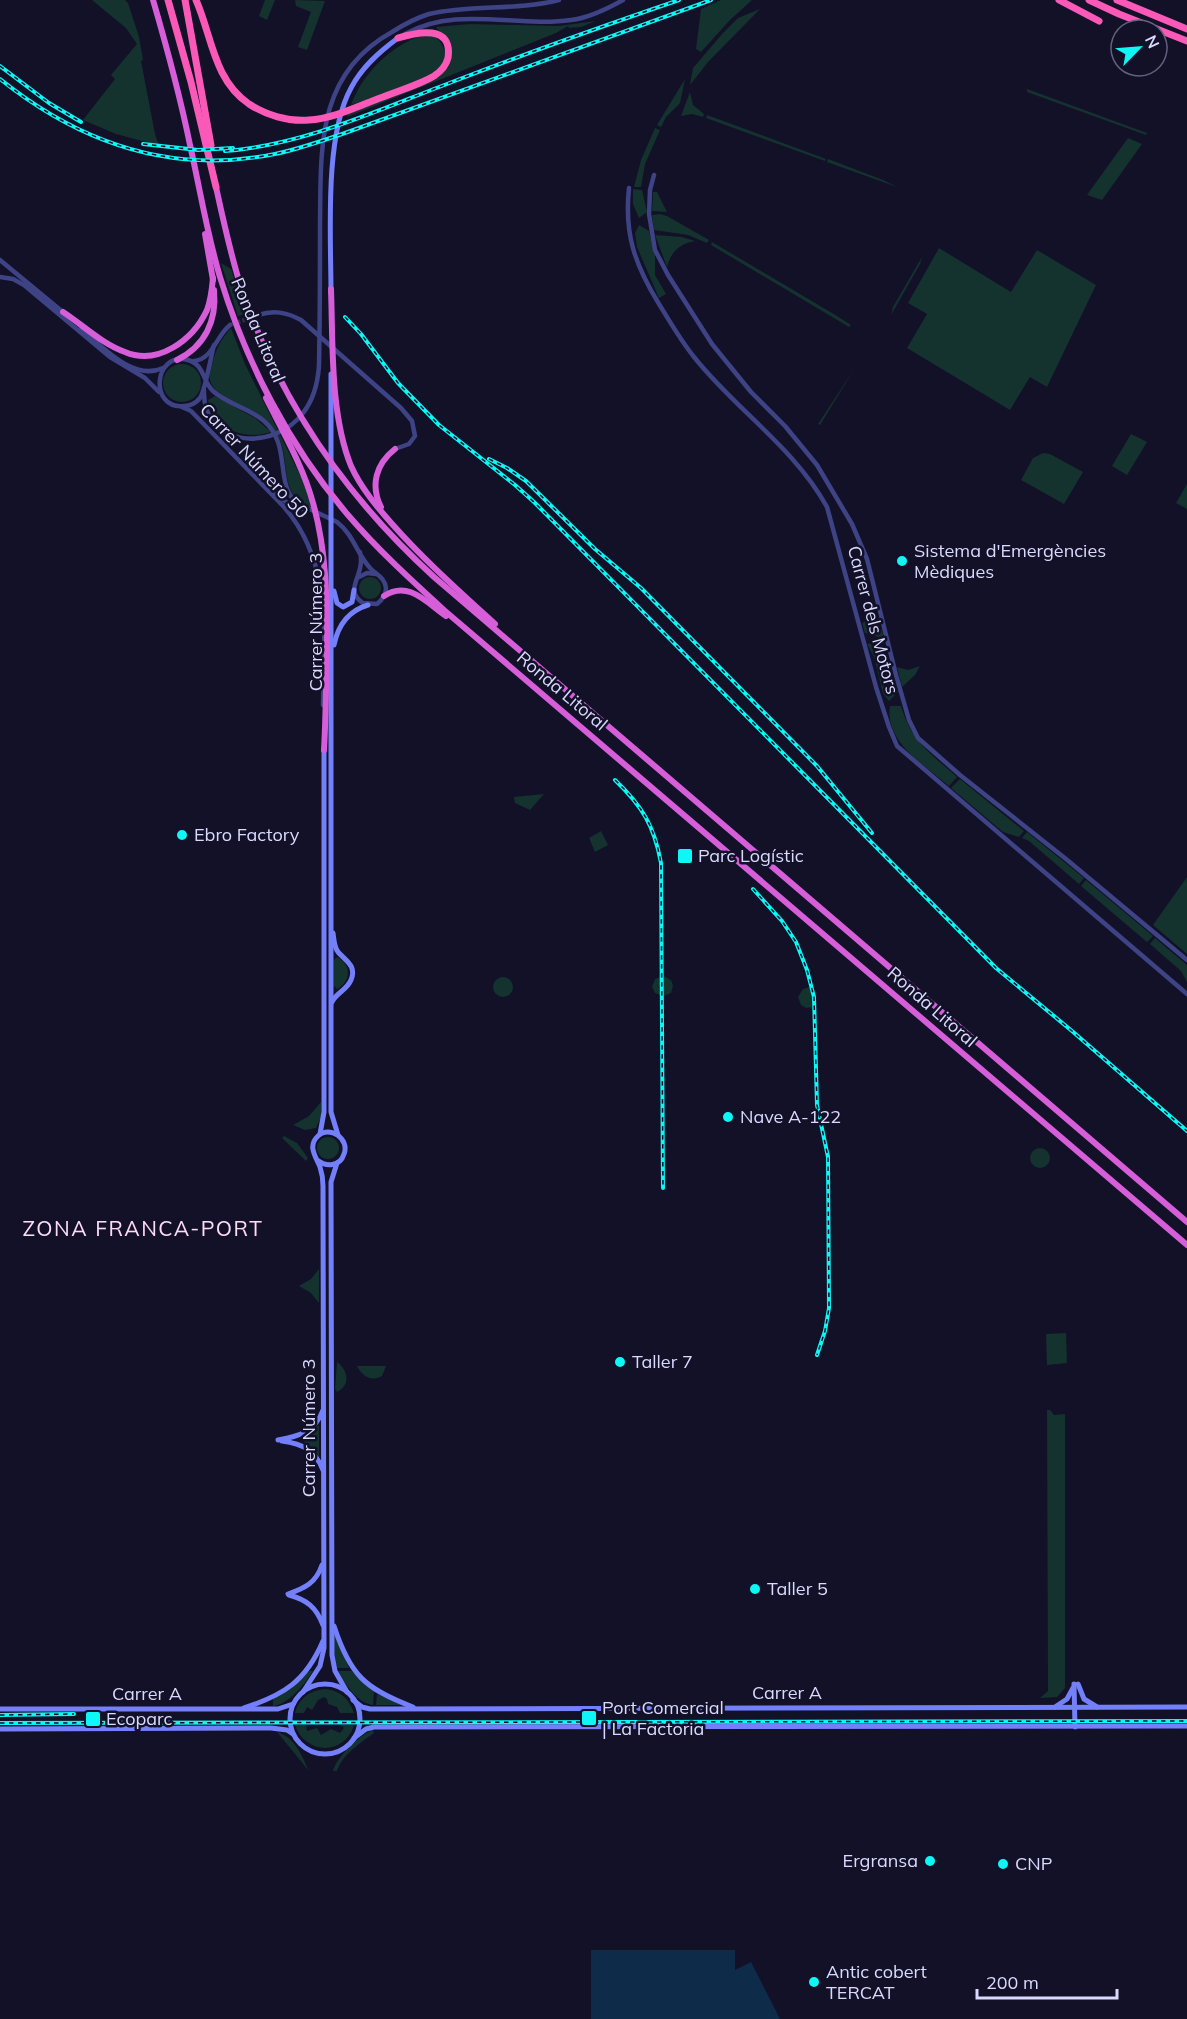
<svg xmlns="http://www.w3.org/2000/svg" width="1187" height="2019" font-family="Mulish,sans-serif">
  <rect width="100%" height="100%" fill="#121128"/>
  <!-- green -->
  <g fill="#14322e">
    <polygon points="92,0 125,0 128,3 139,37 143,60 141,61 155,134 158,143 157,145 116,134 83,120 115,79 111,75 137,44 126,28"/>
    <polygon points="265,0 275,0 267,20 259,16"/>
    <polygon points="295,0 325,1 307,50 298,47 311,12 296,6"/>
    <polygon points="721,0 752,0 730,20 701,52 696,49 701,9"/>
    <polygon points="760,9 708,62 690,85 693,68 723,33 738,18"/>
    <polygon points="596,21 581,27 569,28 568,26 556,33 347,117 348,113 444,71 447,42 436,27 470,24 558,26"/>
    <path d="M423,35L435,36C442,43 448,52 444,61C437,79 369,98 351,105C363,73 390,46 423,35Z"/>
    <polygon points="685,79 680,103 666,117 661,127 657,125"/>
    <polygon points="1027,89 1147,133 1146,135 1027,92"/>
    <polygon points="690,92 693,105 704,114 703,117 692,114 681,116"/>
    <polygon points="707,115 826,159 825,161 706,118"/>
    <polygon points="655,128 660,130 645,164 641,187 634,187 641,160"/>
    <polygon points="1128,138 1142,144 1102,200 1087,195"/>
    <polygon points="828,159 883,180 897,187 827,162"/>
    <polygon points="633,189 642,190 647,212 639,218 633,204"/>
    <polygon points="653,192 657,192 667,212 652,211"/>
    <polygon points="660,214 667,216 709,240 707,243 688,235 654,230 652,215"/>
    <polygon points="639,225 649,231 655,255 655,275 666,294 659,298 637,247 635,233"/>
    <path d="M655,235L682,237L695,241C679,244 671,252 667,267Z"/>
    <polygon points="712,242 837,316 851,325 849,327 711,245"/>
    <polygon points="939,248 1011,292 1037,250 1096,285 1047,387 1030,377 1010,410 907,348 927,314 908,303"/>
    <polygon points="922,257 920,264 891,315 893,307"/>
    <polygon points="221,263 231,269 246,314 238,316"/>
    <path d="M231,328L245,364L303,481L311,507C276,495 293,459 276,432C262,409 218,401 211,383C208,377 210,371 212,365C215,351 221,339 231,328Z"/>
    <circle cx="182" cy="383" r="19"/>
    <polygon points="855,368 820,425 818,424"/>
    <path d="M215,396L255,418L271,432C244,441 214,429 208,400Z"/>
    <polygon points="1131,434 1147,442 1127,475 1112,466"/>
    <polygon points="1043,453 1050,454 1083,472 1064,504 1021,480 1033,458"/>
    <polygon points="1187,484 1187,509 1176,503"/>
    <circle cx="370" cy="588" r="11"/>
    <polygon points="873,618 882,630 885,644 878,637 865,633 862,623"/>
    <polygon points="872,643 883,649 892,681 896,684 898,692 889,701 883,694 874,657 867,644"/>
    <polygon points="920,666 915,675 902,687 897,667 908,670"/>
    <path d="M890,706H901C911,741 931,754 957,777L949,786C926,766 884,742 890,706Z"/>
    <polygon points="960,779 1024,831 1019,837 1003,832 951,788"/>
    <polygon points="544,794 530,810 515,803 514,797"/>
    <polygon points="601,831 608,845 595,852 589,838"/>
    <polygon points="1027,832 1084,878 1079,884 1029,841 1022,838"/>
    <polygon points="1187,877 1187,954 1153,925"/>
    <polygon points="1086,880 1153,936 1147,942 1081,886"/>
    <polygon points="1155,938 1187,965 1187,982 1181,971 1150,944"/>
    <path d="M337,957C351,964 352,981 337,989L334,986V960Z"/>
    <polygon points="662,976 662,996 655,993 652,987 655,979"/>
    <polygon points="664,976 671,980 673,986 671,993 664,996"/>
    <circle cx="503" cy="987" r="10"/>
    <polygon points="810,987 814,1007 806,1008 801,1005 798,997 803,989"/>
    <polygon points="321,1102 321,1117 316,1128 305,1130 293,1125 309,1116"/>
    <polygon points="284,1136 297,1143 308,1158 306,1161 282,1138"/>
    <circle cx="328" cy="1148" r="11"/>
    <circle cx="1040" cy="1158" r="10"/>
    <polygon points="319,1269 319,1302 318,1302 311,1293 299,1286 311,1279"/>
    <polygon points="1066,1333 1067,1363 1047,1365 1046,1334"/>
    <path d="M337,1362C348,1370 351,1385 337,1392L335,1389Z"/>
    <path d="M357,1366H386L382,1376C371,1382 362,1376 357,1366Z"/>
    <polygon points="1047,1410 1050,1410 1054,1415 1065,1414 1065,1688 1057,1697 1040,1698 1048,1691"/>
    <polygon points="319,1425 319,1456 318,1456 311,1447 304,1442 305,1437"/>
    <polygon points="334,1633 349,1668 337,1668 333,1645"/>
    <path d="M309,1671H313C306,1683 288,1705 273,1706V1699L293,1687Z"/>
    <path d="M338,1671H352L374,1691L373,1705C357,1703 345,1684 338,1671Z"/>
    <path d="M326,1689C341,1691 349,1699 354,1713H340L337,1707L328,1704L327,1699L324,1697L318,1700L312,1710L307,1707L304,1713H295C299,1698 310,1690 326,1689Z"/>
    <polygon points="377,1694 402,1705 376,1705"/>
    <path d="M295,1725H306L307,1731L317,1728L321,1735L331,1729L340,1733L344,1728L341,1725H354C345,1756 305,1755 295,1725Z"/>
    <path d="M373,1730L374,1733C360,1743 342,1755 337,1771H333C336,1758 360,1734 373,1730Z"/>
    <path d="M277,1732C295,1737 302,1756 309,1771Z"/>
  </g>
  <!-- water -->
  <polygon fill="#0e2b4a" points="591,1950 735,1950 735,1970 751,1962 780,2019 591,2019"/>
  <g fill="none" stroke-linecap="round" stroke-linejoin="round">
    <!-- tertiary-tunnel -->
    <polyline stroke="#302f48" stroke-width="4.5" stroke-dasharray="4.5 2" stroke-linecap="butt" points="230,325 258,315"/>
    <!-- tertiary -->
    <g stroke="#3e4386" stroke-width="4.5">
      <path d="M405,34C457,5 516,28 571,20C589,18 607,9 623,0"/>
      <polyline points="654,175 650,190 649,214 655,250 668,275 712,344 751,392 785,426 817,465 852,524 867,559 896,675 909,720 918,738 960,775 1066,859 1187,960"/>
      <path d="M629,188C624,234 635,265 659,304C670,322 681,341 694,357C736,410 794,447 827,507L876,687L889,727L897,746L1187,994"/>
      <polyline points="0,260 64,313"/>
      <polyline points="0,277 13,279 24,285 110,357 145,378 159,392"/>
      <path d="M258,315C274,310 286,312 301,320L401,408L412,421L415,436L409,444L395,449"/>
      <path d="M81,329C102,346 133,382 163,368"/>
      <path d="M214,345C211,356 205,391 200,398C196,403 191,406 184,406C149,410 153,351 188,360C205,365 202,381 213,391C227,404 249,408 264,421C292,445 274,484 297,503L337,522C354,535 357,555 371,569C377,575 385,578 386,588C386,595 382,600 377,604L363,603C342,589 366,576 360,552"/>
      <path d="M194,361C213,359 216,336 230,325"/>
      <path d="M204,390C202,448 274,452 303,413C314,399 318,382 319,365C320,318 320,271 320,224C321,148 316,74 392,32C403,25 416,18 429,14C471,4 517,11 559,0"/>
      <path d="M182,407L191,411L284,507C333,563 324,636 323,705"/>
      <polyline points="272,492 289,504 304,510"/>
      <polyline points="359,577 367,573 376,574"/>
    </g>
    <!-- secondary -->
    <g stroke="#747ffa" stroke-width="5">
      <path d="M331,293C331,236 324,137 351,88C362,67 379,52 398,38"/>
      <polyline points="331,374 331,1112 338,1135"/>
      <polyline points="334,591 337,603 343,607 352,602 354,590"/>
      <path d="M334,645C338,625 348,611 368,605"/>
      <path d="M332,1002C336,993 347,990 351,980C357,966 346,961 338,952C334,947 334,939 333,933"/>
      <polyline points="320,1134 324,1112 324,750"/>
      <polyline points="337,1163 331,1182 332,1655 335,1671 347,1692"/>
      <path d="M278,1440C300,1436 315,1432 323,1410"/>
      <path d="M282,1441C303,1444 315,1450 323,1470"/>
      <path d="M288,1594C305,1588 316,1583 322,1565"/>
      <path d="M289,1595C307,1600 316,1607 323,1625"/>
      <path d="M334,1626C350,1675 365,1689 413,1707"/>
      <polyline points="1074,1684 1075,1727"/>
      <polyline points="1078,1684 1084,1699 1097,1707"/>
      <circle cx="325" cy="1719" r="35"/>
      <path d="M303,1692L320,1666L324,1648L323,1186C323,1179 322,1173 320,1167C316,1157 307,1146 318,1136C330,1125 350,1139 344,1154C340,1167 326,1167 317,1160"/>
      <polyline points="353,1700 362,1707 370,1709 1187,1707"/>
      <polyline points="1055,1707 1067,1699 1073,1688"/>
      <path d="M244,1708C284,1695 306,1681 323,1641"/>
      <polyline points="0,1709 278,1709 293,1704"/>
      <polyline points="0,1729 271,1728 287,1730 293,1734"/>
      <polyline points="354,1738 366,1729 374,1727 1187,1726"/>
    </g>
    <!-- trunk -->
    <g stroke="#d65ed9" stroke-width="6">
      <path d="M153,0C167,48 180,96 190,145C200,189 207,234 220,277C246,363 290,447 348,515C378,550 411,580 445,611L1187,1245"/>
      <path d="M216,187C223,219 230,252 240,284C278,399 345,496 434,577L1187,1222"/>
      <polyline points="205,234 213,280"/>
      <path d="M331,289C333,344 330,414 351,466C361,488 377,507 393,525C425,561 460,592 495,624"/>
      <path d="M63,312C83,325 102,344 125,352C158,366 193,340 207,310C211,300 212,289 213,278"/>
      <path d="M177,360C205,346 217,321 214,290"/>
      <path d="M266,398C283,432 303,466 313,503C326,549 327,596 327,644C326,680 326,715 324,750"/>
      <path d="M381,507C370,485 376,464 395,449"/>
      <path d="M384,596C408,580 426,602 446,616"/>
    </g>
    <!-- motorway -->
    <g stroke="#fa59b8" stroke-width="7">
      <polyline points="168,0 191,82 216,187"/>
      <polyline points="185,0 211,145"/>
      <path d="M196,0C212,36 213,79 249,104C266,115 288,122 309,120C334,119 360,105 383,97C400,90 419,85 434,76C440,72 446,66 448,58C453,24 417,32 398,38"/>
      <polyline points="1059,0 1099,21"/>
      <polyline points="1089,0 1119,14 1187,41"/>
      <polyline points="1117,0 1187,29"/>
    </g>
    <!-- rail casing -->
    <g stroke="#0cf7f5" stroke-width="4">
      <g id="rail">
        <polyline points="0,66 49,103 81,122"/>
        <path d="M0,79C80,143 172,175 275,154C299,149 322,141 345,133L711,0"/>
        <polyline points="143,144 198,150 233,148"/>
        <path d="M225,151C304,145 378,110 452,82C527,53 603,26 679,0"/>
        <polyline points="345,317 361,334 398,383 439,425 515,485 534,502 996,968 1072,1031 1187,1131"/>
        <polyline points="489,459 507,468 526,481 595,549 641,588 817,766 872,833"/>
        <path d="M615,780C642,806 654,825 661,863L663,1188"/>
        <polyline points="753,889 782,921 796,942 807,970 814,997 817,1105 828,1157 829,1308 825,1331 817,1355"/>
        <polyline points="0,1715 74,1714"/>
        <polyline points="0,1723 1187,1721"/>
      </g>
    </g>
    <!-- rail -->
    <use href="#rail" stroke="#121128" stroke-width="1.5" stroke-dasharray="4.5" stroke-linecap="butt"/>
  </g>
  <!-- markers -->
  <g fill="#0cf7f5" stroke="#121128" stroke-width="2">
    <circle cx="902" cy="561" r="6"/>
    <circle cx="182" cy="835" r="6"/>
    <rect x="677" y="848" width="16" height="16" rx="3"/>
    <circle cx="728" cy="1117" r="6"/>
    <circle cx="620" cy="1362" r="6"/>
    <circle cx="755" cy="1589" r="6"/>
    <rect x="581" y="1710" width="16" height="16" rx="3"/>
    <rect x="85" y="1711" width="16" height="16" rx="3"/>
    <circle cx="930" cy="1861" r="6"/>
    <circle cx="1003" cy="1864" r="6"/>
    <circle cx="814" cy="1982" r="6"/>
  </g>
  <g text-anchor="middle" stroke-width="5" stroke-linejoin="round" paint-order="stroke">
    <!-- street labels -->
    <g font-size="18" fill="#dadafe" stroke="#121128">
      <text transform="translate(258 330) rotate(67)" y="6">Ronda Litoral</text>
      <text transform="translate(254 461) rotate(47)" y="6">Carrer Número 50</text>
      <text transform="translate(873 620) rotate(75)" y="6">Carrer dels Motors</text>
      <text transform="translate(316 622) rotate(-90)" y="6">Carrer Número 3</text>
      <text transform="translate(562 691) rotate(40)" y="6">Ronda Litoral</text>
      <text transform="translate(932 1007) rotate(41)" y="6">Ronda Litoral</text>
      <text transform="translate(309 1428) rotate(-90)" y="6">Carrer Número 3</text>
      <text x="787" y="1699">Carrer A</text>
      <text x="147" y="1700">Carrer A</text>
    </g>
    <!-- poi labels -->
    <g font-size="18" fill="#dadafe" stroke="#121128" text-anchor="start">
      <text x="914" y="557">Sistema d'Emergències<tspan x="914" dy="21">Mèdiques</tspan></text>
      <text x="194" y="841">Ebro Factory</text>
      <text x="698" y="862">Parc Logístic</text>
      <text x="740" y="1123">Nave A-122</text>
      <text x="632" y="1368">Taller 7</text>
      <text x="767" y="1595">Taller 5</text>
      <text x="602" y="1714">Port Comercial<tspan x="602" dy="21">| La Factoria</tspan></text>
      <text x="106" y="1725">Ecoparc</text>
      <text x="918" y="1867" text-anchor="end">Ergransa</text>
      <text x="1015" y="1870">CNP</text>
      <text x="826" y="1978">Antic cobert<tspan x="826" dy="21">TERCAT</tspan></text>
    </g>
    <!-- quarter labels -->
    <g font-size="21" letter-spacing="1.5" fill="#fedcf5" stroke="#121128">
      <text x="143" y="1236">ZONA FRANCA-PORT</text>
    </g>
  </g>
  <!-- north arrow -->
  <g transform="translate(1139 48) rotate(65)"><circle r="28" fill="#121128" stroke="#62617e" stroke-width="1.5"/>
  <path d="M0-4.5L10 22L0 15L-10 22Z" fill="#0cf7f5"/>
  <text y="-9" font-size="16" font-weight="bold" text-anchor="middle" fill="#dadafe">N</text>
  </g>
  <!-- scale -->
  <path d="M977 1989v9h140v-9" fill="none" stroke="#dadafe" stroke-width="3"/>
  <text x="986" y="1989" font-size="18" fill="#dadafe" stroke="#121128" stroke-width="4.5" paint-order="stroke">200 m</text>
</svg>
